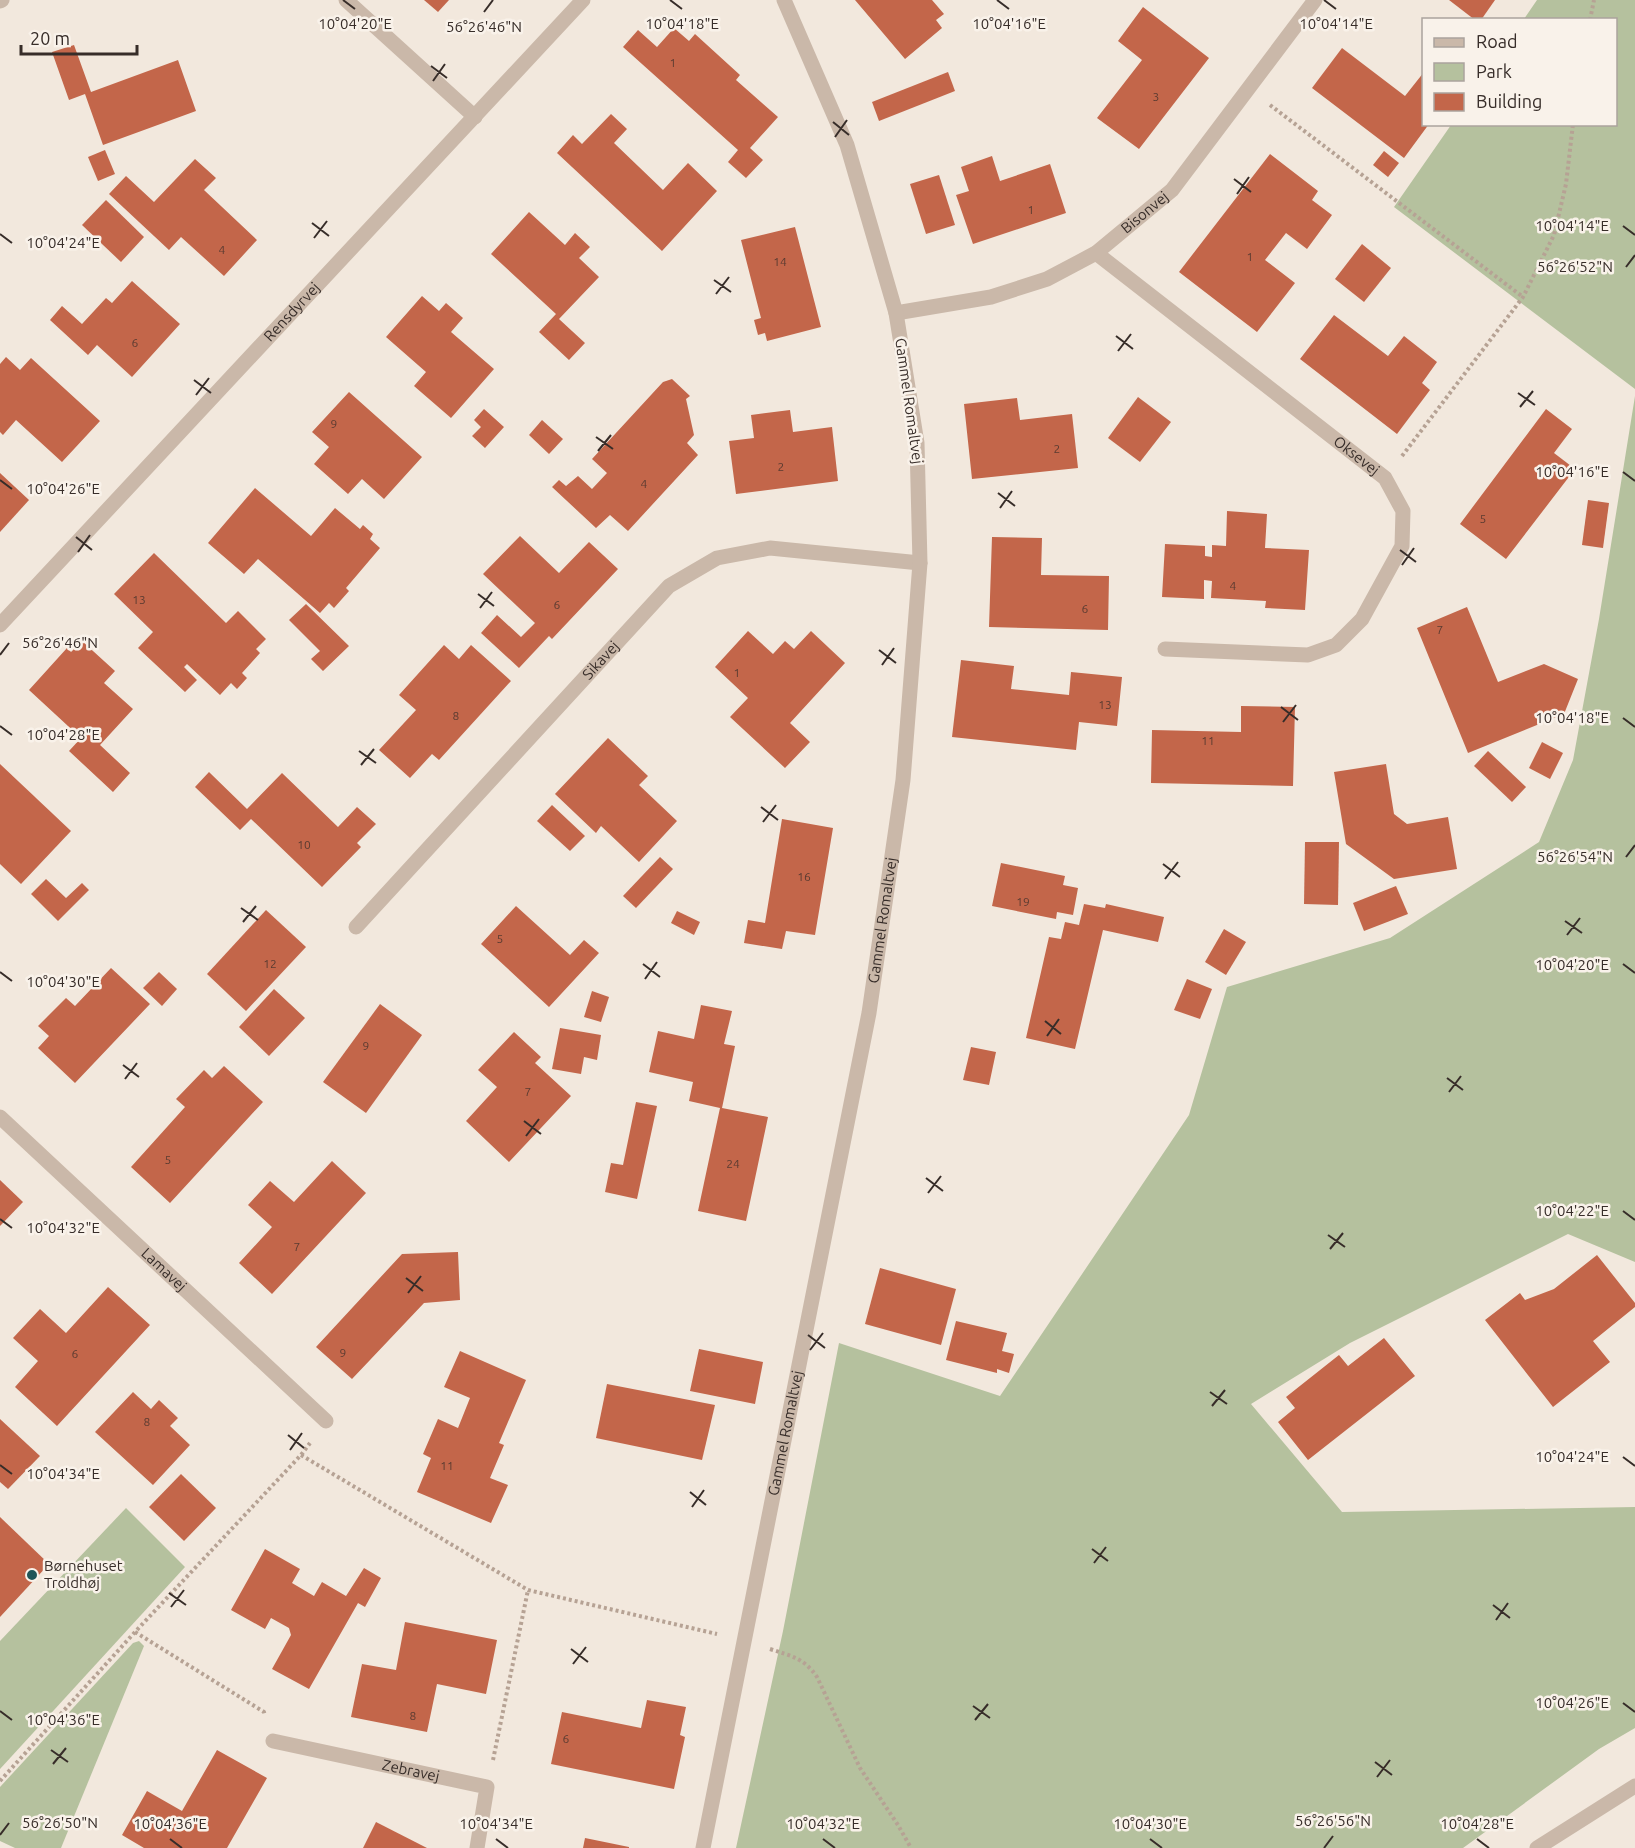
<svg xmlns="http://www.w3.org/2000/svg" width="1635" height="1848" font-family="Ubuntu,sans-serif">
  <rect width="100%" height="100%" fill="#f2e8dd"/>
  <!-- green -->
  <g fill="#b5c19e">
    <polygon points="1537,0 1635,0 1635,389 1394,207 1451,125 1616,124 1616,20 1524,19"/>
    <polygon points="1635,396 1635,1262 1568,1234 1350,1343 1251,1404 1342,1512 1635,1507 1635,1728 1599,1749 1463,1848 736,1848 783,1631 839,1343 1000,1396 1189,1115 1227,987 1390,938 1539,842 1573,760 1599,619"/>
    <polygon points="126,1508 185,1567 0,1769 0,1641"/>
    <polygon points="139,1641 144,1646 61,1848 15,1848 0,1841 0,1787 133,1643"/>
  </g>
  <!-- building -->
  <g fill="#c3664a">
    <polygon points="424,0 449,0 438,12"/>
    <polygon points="855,0 932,0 944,14 936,20 942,28 905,59"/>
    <polygon points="1449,0 1495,0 1481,20 1475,20"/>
    <polygon points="1143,7 1209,58 1139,149 1097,118 1142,60 1118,41"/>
    <polygon points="674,28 689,41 695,34 740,75 736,80 778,117 750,148 763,160 746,178 728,162 738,150 623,47 638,30 657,47"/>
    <polygon points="74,45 91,92 178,60 196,111 103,145 85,94 69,100 52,52"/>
    <polygon points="1342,48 1405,96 1424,72 1424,124 1429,124 1404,158 1312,88"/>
    <polygon points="948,72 955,91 879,121 872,102"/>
    <polygon points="611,114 627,129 614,143 663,190 688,163 717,191 662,251 557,153 573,135 582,144"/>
    <polygon points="105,150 115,174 98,181 88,157"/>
    <polygon points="1384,151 1399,163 1388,177 1373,165"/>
    <polygon points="1270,154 1318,191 1312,200 1332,215 1307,249 1286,233 1265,260 1295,283 1257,332 1179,272"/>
    <polygon points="992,156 1000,181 1050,164 1066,213 973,244 956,195 969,191 961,167"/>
    <polygon points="195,159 216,178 204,190 257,240 224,276 181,237 169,250 109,194 126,176 154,202"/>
    <polygon points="939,175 955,225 926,234 910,184"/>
    <polygon points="106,200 144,237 121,262 82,225"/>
    <polygon points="529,212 565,245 575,233 590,247 579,258 599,277 559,319 585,343 569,360 539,332 556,314 491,254"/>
    <polygon points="795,227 821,327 767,341 765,333 758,335 754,320 761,318 741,240"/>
    <polygon points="1362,244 1391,268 1364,302 1335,279"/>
    <polygon points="132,281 180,324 132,377 97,345 88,355 50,320 62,306 82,324 106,298 112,303"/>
    <polygon points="422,296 439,311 446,303 463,318 451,332 494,369 451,418 414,386 426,372 386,337"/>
    <polygon points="1334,315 1388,356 1404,336 1437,362 1422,383 1430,390 1397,434 1300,359"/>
    <polygon points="6,357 20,370 31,358 100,421 62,462 16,420 3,435 0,432 0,364"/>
    <polygon points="672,379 690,396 686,399 694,435 687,443 698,455 628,531 610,515 596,528 552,487 559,480 566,486 578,476 592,489 607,473 592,459 663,382"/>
    <polygon points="349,392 422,457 384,499 362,479 348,494 314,464 329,447 312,432"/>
    <polygon points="1138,397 1171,422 1140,462 1108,438"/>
    <polygon points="1017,398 1020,420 1072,414 1078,468 972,479 964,404"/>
    <polygon points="484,409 504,427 485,448 472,436 481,427 474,420"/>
    <polygon points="1546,409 1572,429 1554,453 1575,469 1506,559 1460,524"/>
    <polygon points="790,410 793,432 832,427 838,481 736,494 729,441 754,438 751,415"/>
    <polygon points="542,420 563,439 549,454 529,435"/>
    <polygon points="0,473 29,500 0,532"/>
    <polygon points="255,488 311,536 335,508 360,529 363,525 373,534 370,539 380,548 346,588 349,591 334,608 329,603 320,613 258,559 244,574 208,543"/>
    <polygon points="1588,500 1609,503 1603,548 1582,545"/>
    <polygon points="1227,511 1267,514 1265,548 1309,550 1305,610 1265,608 1266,601 1211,598 1212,581 1204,580 1204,599 1162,597 1165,544 1205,546 1205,556 1212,557 1212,545 1226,546"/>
    <polygon points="520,536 559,573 589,542 618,569 552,639 549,636 519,668 481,633 497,615 521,637 535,623 483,574"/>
    <polygon points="992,537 1042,538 1041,575 1109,576 1108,630 989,627"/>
    <polygon points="154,553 226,623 238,611 266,639 256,649 260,653 242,673 247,678 237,689 231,683 220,695 187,664 184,667 197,680 185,692 138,648 153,632 114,594"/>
    <polygon points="306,604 349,646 323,671 311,659 320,651 289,620"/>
    <polygon points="1467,607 1498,682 1544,664 1578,679 1564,714 1468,753 1417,628"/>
    <polygon points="748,631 773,654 785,641 794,649 811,631 845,663 790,723 810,742 785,768 730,717 748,698 715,667"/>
    <polygon points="82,641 115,671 104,683 133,709 100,745 130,773 113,792 69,751 81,738 29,690 67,648 71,652"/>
    <polygon points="444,645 459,659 471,645 511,681 439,760 432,754 410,778 379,750 416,710 399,695"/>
    <polygon points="961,660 1014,666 1011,689 1069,695 1071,672 1122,677 1117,726 1079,722 1076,750 952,737"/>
    <polygon points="1241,706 1295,707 1293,786 1151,783 1152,730 1241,732"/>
    <polygon points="608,738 648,776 639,785 677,821 639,862 601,826 596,833 555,794"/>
    <polygon points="1542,742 1563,753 1550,779 1529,768"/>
    <polygon points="1488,751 1526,787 1512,802 1474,766"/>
    <polygon points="0,764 71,831 21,884 0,864"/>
    <polygon points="1386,764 1394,814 1407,824 1448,817 1457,869 1394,879 1346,844 1334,772"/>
    <polygon points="209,772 247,809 282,773 338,827 357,807 376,824 357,843 361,847 322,887 251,819 240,830 195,787"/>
    <polygon points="552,805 585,836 570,851 537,821"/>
    <polygon points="782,819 833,828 815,935 786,931 782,949 744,943 748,920 765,923"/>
    <polygon points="1305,842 1339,842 1338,905 1304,904"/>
    <polygon points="660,857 673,869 636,908 623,896"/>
    <polygon points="1001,863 1065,876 1063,885 1078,888 1073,915 1057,912 1056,919 992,906"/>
    <polygon points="46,879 66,898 82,883 89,890 58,921 31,894"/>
    <polygon points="1396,886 1408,914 1364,931 1353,903"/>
    <polygon points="1084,904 1105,908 1106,904 1164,917 1158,942 1103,930 1075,1049 1026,1038 1049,937 1061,939 1065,922 1079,925"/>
    <polygon points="516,906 570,955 584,940 599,953 549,1007 481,944"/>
    <polygon points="266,910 306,947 246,1011 207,974"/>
    <polygon points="677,911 700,922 694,935 671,923"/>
    <polygon points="1224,929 1246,942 1226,975 1205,962"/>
    <polygon points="111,968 150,1004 75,1083 38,1048 49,1036 38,1026 66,998 75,1006"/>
    <polygon points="159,972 177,989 162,1006 143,988"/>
    <polygon points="1187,979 1212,989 1200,1019 1174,1010"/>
    <polygon points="274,989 305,1018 269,1056 239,1027"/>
    <polygon points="592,991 609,997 601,1022 584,1017"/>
    <polygon points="380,1004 422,1035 366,1113 323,1082"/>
    <polygon points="701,1005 732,1011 724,1044 735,1046 722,1108 768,1117 746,1221 698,1211 720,1108 689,1101 693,1082 649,1072 658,1031 694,1039"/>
    <polygon points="560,1028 601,1035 597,1060 584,1057 581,1074 552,1069"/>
    <polygon points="514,1032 541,1057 535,1063 571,1096 509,1162 466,1121 497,1087 478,1070"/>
    <polygon points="971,1047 996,1052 989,1085 963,1080"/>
    <polygon points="224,1066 263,1102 170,1203 131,1167 185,1107 176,1099 204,1070 212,1078"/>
    <polygon points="636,1102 657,1106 637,1199 605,1192 611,1163 623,1165"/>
    <polygon points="332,1161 366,1193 272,1294 239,1263 272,1227 248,1205 270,1181 294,1202"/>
    <polygon points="0,1180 23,1202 0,1226"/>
    <polygon points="458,1252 460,1300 424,1303 352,1379 316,1347 402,1254"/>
    <polygon points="1597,1255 1635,1303 1635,1307 1593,1341 1610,1362 1553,1407 1485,1320 1520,1293 1525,1300 1554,1289"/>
    <polygon points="880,1268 956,1289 941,1345 865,1324"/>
    <polygon points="108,1287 150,1325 57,1426 15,1387 38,1361 13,1338 40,1309 66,1333"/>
    <polygon points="956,1321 1007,1333 1002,1351 1014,1354 1009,1373 997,1369 997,1373 946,1360"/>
    <polygon points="1384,1338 1415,1376 1308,1460 1278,1422 1295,1408 1286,1397 1339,1355 1348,1366"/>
    <polygon points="699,1349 763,1362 755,1404 690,1391"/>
    <polygon points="460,1351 526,1380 499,1443 504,1445 490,1478 508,1485 491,1523 417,1492 431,1458 423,1454 438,1419 458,1428 470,1398 444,1387"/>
    <polygon points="607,1384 715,1405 702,1460 596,1438"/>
    <polygon points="133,1392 151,1409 159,1400 178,1418 170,1426 190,1445 153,1485 95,1432"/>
    <polygon points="0,1419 40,1456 8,1489 0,1482"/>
    <polygon points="181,1474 216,1508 184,1541 149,1507"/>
    <polygon points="0,1517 49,1564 0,1617"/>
    <polygon points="265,1549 300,1569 292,1583 314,1596 322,1582 346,1596 364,1568 381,1578 365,1607 358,1603 309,1689 272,1669 291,1635 289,1628 271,1618 265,1629 231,1610"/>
    <polygon points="405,1622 497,1640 486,1694 437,1684 427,1732 351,1717 362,1664 396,1670"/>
    <polygon points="647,1700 686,1707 680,1735 685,1737 674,1789 551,1764 562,1712 641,1728"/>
    <polygon points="217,1750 267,1778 227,1848 144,1848 122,1835 147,1791 182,1811"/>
    <polygon points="376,1822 427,1848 363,1848"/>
    <polygon points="585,1838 629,1847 629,1848 583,1848"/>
  </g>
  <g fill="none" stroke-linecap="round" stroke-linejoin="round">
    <!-- path -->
    <g stroke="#b6a294" stroke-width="4" stroke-dasharray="3 3" stroke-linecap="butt">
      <polyline points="1590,20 1594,0"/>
      <polyline points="1270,105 1523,297"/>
      <polyline points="1402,456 1523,297 1554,235 1566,184 1573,124"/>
      <polyline points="301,1455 528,1590 717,1634"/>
      <polyline points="135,1632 264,1712 265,1716"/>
      <path d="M770,1649C791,1656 804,1658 817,1677L860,1768L898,1825L911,1848"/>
      <polyline points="493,1760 528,1590"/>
      <polyline points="0,1781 135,1632 301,1455 310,1443"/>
    </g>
    <!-- minor -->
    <g stroke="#cab8a9" stroke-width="15">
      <polyline points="346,0 475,117"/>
      <polyline points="0,1 2,0"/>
      <path id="s1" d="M1096,253L1385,478L1403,511L1402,546L1362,619L1336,645L1308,655L1165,649"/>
      <path id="s2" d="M896,313L991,297L1047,279L1096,253L1172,190L1315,0"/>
      <path id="s3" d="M0,625L583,0"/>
      <path id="s4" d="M356,927L669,586L717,558L770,548L920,563"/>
      <path id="s5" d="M0,1117L326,1421"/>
      <path id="s6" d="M273,1741L487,1787L477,1848"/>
      <path id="s7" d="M703,1848L869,1013L903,780L920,563L917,443L896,313L847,145L784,0"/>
    </g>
    <!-- tertiary -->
    <polyline stroke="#cab8a9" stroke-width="15" points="1537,1848 1635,1786"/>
  </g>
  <!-- ticks -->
  <path fill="none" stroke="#372d29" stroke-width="2" d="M343,0L355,9M670,0L682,9M997,0L1009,9M1324,0L1336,9M484,12L493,0M431,66L447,78M433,81L445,64M833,122L849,135M835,137L847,120M1234,179L1251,192M1237,194L1249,177M312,223L329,236M1623,226L1635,235M0,234L12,243M314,238L327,221M1626,267L1635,255M714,280L731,292M716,294L729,277M1116,336L1133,349M1118,351L1131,334M194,380L211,393M1518,393L1535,405M196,395L209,378M1520,407L1533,391M596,437L613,449M598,451L611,435M1623,472L1635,481M0,480L12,489M998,493L1015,506M1000,508L1012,491M76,537L92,550M1400,550L1416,562M78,552L90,535M1402,565L1414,548M478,594L494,606M480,608L492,592M879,650L896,663M0,655L9,643M882,665L894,648M1281,707L1298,720M1623,718L1635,727M1283,722L1296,705M0,726L12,735M359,751L376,763M361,765L374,749M761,807L778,820M763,822L776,805M1626,857L1635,845M1163,864L1180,877M1165,879L1178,862M241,908L258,920M1565,921L1582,933M243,922L256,906M1567,935L1580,918M643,964L660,977M1623,964L1635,973M0,972L12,981M645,979L657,962M1045,1021L1061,1034M1047,1036L1059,1019M123,1065L139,1077M1447,1078L1463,1090M125,1079L137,1063M1449,1092L1461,1076M524,1121L541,1134M526,1136L539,1119M926,1178L943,1191M928,1193L941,1176M1623,1211L1635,1220M0,1219L12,1228M1328,1235L1345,1247M1330,1249L1343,1233M406,1278L423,1291M408,1293L421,1276M808,1335L825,1348M810,1350L823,1333M1210,1392L1227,1404M1212,1406L1225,1390M288,1435L304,1448M290,1450L302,1433M1623,1457L1635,1466M0,1465L12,1474M690,1492L706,1505M692,1507L704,1490M1092,1549L1108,1561M1094,1563L1106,1547M169,1593L186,1605M1493,1605L1510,1618M171,1607L184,1590M1496,1620L1508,1603M571,1649L588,1662M573,1664L586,1647M1623,1703L1635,1712M973,1706L990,1718M0,1711L12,1720M975,1720L988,1704M51,1750L68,1762M1375,1762L1392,1775M53,1764L66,1748M1377,1777L1390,1760M0,1835L9,1823M170,1839L182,1848M496,1839L508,1848M823,1839L835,1848M1150,1839L1162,1848M1477,1839L1489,1848M1324,1848L1333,1836"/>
  <!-- markers -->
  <circle fill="#1f5558" stroke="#f9f2ea" stroke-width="2" cx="32" cy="1575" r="6"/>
  <g text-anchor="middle" stroke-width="5" stroke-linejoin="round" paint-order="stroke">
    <!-- number labels -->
    <g font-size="12" fill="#5a3b31">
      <text x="673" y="67">1</text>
      <text x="1156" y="101">3</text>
      <text x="1031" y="214">1</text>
      <text x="222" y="254">4</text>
      <text x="1250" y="261">1</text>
      <text x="780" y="266">14</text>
      <text x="135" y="347">6</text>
      <text x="334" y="428">9</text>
      <text x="1057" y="453">2</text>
      <text x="781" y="471">2</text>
      <text x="644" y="488">4</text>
      <text x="1483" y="523">5</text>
      <text x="1233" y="590">4</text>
      <text x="139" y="604">13</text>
      <text x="557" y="609">6</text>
      <text x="1085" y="613">6</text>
      <text x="1440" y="634">7</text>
      <text x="737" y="677">1</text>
      <text x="1105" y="709">13</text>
      <text x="456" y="720">8</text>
      <text x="1208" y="745">11</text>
      <text x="304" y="849">10</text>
      <text x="804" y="881">16</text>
      <text x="1023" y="906">19</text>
      <text x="500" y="943">5</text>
      <text x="270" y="968">12</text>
      <text x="366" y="1050">9</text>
      <text x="528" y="1096">7</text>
      <text x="168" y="1164">5</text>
      <text x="733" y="1168">24</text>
      <text x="297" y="1251">7</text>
      <text x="343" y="1357">9</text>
      <text x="75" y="1358">6</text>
      <text x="147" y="1426">8</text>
      <text x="447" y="1470">11</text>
      <text x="413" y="1720">8</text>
      <text x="566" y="1743">6</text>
    </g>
    <!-- street labels -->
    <g font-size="15" fill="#372d29" stroke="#f9f2ea">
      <text dy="5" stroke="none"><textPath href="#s2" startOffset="274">Bisonvej</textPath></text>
      <text dy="5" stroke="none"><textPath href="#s3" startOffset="428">Rensdyrvej</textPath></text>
      <text transform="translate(909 401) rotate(82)" y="5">Gammel Romaltvej</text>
      <text dy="5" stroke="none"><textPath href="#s1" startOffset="330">Oksevej</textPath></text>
      <text dy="5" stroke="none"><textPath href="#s4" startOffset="362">Sikavej</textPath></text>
      <text dy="5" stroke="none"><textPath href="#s7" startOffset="945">Gammel Romaltvej</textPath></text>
      <text dy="5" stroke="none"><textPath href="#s5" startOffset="224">Lamavej</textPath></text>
      <text dy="5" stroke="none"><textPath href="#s7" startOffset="423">Gammel Romaltvej</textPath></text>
      <text dy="5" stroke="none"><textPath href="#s6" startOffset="141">Zebravej</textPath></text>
    </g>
    <!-- poi labels -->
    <g font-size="15" fill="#372d29" stroke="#f9f2ea" text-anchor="start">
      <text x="44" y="1571">Børnehuset<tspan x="44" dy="17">Troldhøj</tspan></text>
    </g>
  </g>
  <g font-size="15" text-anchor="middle" fill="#372d29" stroke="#f9f2ea" stroke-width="5" stroke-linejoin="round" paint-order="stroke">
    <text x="355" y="29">10°04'20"E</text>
    <text x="682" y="29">10°04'18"E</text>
    <text x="1009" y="29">10°04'16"E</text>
    <text x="1336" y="29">10°04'14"E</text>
    <text x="484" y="32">56°26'46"N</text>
    <text x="1572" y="231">10°04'14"E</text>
    <text x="63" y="248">10°04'24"E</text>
    <text x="1575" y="272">56°26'52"N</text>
    <text x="1572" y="477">10°04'16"E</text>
    <text x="63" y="494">10°04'26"E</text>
    <text x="60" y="648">56°26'46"N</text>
    <text x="1572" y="723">10°04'18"E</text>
    <text x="63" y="740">10°04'28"E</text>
    <text x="1575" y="862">56°26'54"N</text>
    <text x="1572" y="970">10°04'20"E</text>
    <text x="63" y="987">10°04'30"E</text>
    <text x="1572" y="1216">10°04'22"E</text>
    <text x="63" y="1233">10°04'32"E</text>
    <text x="1572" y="1462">10°04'24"E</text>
    <text x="63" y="1479">10°04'34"E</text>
    <text x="1572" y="1708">10°04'26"E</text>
    <text x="63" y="1725">10°04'36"E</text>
    <text x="1333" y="1826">56°26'56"N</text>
    <text x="60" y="1828">56°26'50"N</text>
    <text x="170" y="1829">10°04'36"E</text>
    <text x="496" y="1829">10°04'34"E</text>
    <text x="823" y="1829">10°04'32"E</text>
    <text x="1150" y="1829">10°04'30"E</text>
    <text x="1477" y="1829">10°04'28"E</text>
  </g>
  <!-- legend -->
  <rect x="1422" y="18" width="195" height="108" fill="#f9f2ea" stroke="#aba39d" stroke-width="1.5"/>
  <rect x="1434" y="38" width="30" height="9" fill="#cab8a9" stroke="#aba39d" stroke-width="1.5"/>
  <text x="1476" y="48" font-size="18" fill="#372d29">Road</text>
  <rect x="1434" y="63" width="30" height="18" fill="#b5c19e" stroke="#aba39d" stroke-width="1.5"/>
  <text x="1476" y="78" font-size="18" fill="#372d29">Park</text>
  <rect x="1434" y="93" width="30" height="18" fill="#c3664a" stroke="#aba39d" stroke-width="1.5"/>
  <text x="1476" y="108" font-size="18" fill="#372d29">Building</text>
  <!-- scale -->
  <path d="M21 45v9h116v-9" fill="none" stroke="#372d29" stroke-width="3"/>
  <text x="30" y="45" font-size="18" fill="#372d29" stroke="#f9f2ea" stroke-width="4.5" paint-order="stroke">20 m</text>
</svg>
